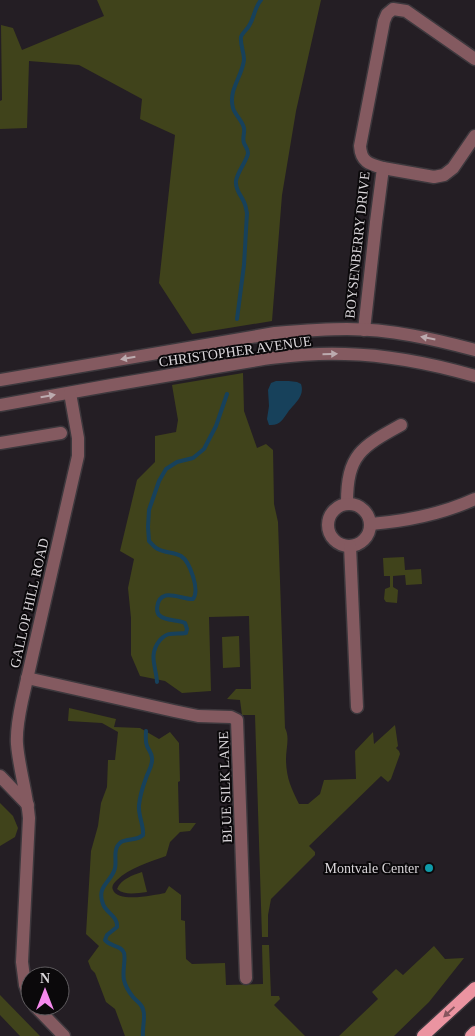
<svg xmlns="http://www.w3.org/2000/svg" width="475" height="1036" font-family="Georgia,serif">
  <rect width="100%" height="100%" fill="#241e24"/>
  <!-- green -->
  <g fill="#40431b">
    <polygon points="97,0 321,0 296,111 282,195 272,321 192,334 159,283 175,135 140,119 142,99 79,65 29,61 27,128 0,129 0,101 2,100 1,25 13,28 22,50 104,16"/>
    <path d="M243,373L244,411L257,448L266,444L273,450L274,504L278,522L285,728C290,737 286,748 286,759C286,777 291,788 299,804H308L320,794L324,780L356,779L355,751L373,732L374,744L395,725L398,746L396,748L399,751L400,754L391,779L388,782L381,776L309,846L315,852V855L271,899L268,915V937H262L255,715H242L240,700L227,699L236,689H251L249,616L209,617L211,691L182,693L165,681L140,676L131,655V618L128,588L134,559L120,551L137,480L155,462V436L176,432L178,420L172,385Z"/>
    <polygon points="404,557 405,570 421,569 422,584 406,585 405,575 393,576 393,587 398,590 397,603 386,602 384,599 385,589 390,587 390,576 384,576 383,558"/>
    <polygon points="239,636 240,667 223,668 222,637"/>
    <path d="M69,708L116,719L114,727L140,728L159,739L170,732L179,743L180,781L178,782L179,823H196L190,831L180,832L170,842L166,856C150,862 129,868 117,880C114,883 111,886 113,890C118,903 155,895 165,893L169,886L181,895V920L185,921L186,959L192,964L225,963L226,985L263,984L262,945H269L271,996H279L280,999L274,1005L305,1036H125L115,1009L106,1002L95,973L91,969L88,961L99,946L86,934L91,851L98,826L101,803L107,787L108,760H115L118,732L102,723L68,721Z"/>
    <polygon points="0,803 13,816 18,828 15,837 0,846"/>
    <path d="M142,872L147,892C137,893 125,896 117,889C121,879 133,875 142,872Z"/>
    <polygon points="434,946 445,959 464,958 429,1002 394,1036 339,1036 378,999 372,992 396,969 403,975"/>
    <polygon points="0,995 40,1036 20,1036 0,1015"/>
  </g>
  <!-- water -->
  <path fill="#17415b" d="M276,381H289L297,382L301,384C305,396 295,403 288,412C283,419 280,426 269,425L267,419L269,406L268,390L271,383Z"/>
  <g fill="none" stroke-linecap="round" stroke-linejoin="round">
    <!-- stream -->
    <g stroke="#17415b" stroke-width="4">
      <path d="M237,319L244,265L247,213C246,209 246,206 244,202C241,195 235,190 236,181C237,172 248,159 248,153C248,149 245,146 244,143C242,138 245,133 244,128C242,120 235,115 233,108C228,90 242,77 244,60C244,52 240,44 241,37C242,33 248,29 250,24C254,17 255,7 261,0"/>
      <path d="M157,682C156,666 148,655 160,640C163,637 166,634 170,634C175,633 179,634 186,633L187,629L185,623C178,619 166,622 159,615C157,613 157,610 157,608C159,585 182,600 193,599C200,590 190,562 181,556C174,552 165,553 158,549C155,548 152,544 149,541L148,527L149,510L159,481L166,469L177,462L193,458L204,449L216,426L227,394"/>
      <path d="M143,1036C142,1027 146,1017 143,1009C141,1003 136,1001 133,997C129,992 125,985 124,980C122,971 126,959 124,953C122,945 110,947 105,940L107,935L117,927C118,916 106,913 103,904C96,885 112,882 115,868C117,860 112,849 121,842C128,838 137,841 143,835C144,825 138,816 139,805C140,796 143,786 146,778C148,772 152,767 152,760C153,754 149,751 147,746C145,741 146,736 146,731"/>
    </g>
    <!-- minor casing -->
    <g stroke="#3d383d" stroke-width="15">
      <g id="minor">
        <polyline points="383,168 434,177 444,175 453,168 475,136"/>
        <path d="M364,330L376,222L383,168C369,164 361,162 360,146L384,21L387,14L393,9L406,11L475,59"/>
        <path d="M0,380L275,333C299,331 323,329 347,329C390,329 434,339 475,350"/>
        <path d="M0,405C65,393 129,382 194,371C244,362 294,352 345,354C389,355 433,364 475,376"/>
        <polyline points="0,443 61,433"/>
        <path d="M347,503C347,455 361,447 401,425"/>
        <circle cx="349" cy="525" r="21"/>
        <path d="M371,524C407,521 442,514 475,499"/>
        <polyline points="350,546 357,707"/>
        <polyline points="27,678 174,711 198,716 231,717 237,720 246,978"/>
        <polyline points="0,776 28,805"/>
        <path d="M30,999L25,985L22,962L29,818C27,793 19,769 17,744C16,730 19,715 22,701L78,456V438L70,393"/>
        <polyline points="35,1006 64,1036"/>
      </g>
    </g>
    <!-- major casing -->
    <g stroke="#3d383d" stroke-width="15">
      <g id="major">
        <polyline points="423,1036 475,988"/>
        <polyline points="471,1036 475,1032"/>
      </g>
    </g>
    <!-- minor -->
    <use href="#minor" stroke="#845a60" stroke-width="12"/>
    <!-- major -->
    <use href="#major" stroke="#eb94a1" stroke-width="12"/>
  </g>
  <!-- one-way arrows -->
  <defs><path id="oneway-solid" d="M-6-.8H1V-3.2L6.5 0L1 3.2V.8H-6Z" transform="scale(1.25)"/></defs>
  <g fill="#bcabaf">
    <use href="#oneway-solid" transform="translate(428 338) rotate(-169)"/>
    <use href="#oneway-solid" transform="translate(330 354) rotate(-1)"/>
    <use href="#oneway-solid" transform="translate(128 358) rotate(170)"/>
    <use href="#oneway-solid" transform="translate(48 396) rotate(-10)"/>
  </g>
  <use fill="#86555e" href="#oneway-solid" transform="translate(449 1012) rotate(137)"/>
  <!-- markers -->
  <circle fill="#0f9aa8" stroke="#0b090b" stroke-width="2" cx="429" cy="868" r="5"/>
  <g text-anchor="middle" stroke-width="4" stroke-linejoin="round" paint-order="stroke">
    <!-- street labels -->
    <g font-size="14" fill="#dad6da" stroke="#0b090b">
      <text transform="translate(357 245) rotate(-84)" y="5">BOYSENBERRY DRIVE</text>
      <text transform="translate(235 351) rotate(-8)" y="5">CHRISTOPHER AVENUE</text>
      <text transform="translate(29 603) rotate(-77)" y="5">GALLOP HILL ROAD</text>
      <text transform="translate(225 787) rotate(-92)" y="5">BLUE SILK LANE</text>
    </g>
    <!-- poi labels -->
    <g font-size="14" fill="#dad6da" stroke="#0b090b" text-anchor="end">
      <text x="419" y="873">Montvale Center</text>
    </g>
  </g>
  <!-- north arrow -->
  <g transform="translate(45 991)"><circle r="24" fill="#0b090b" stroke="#5e5b5e"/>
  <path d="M0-4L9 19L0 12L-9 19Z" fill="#f689ee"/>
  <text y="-8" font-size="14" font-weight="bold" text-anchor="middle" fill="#dad6da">N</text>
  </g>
</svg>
